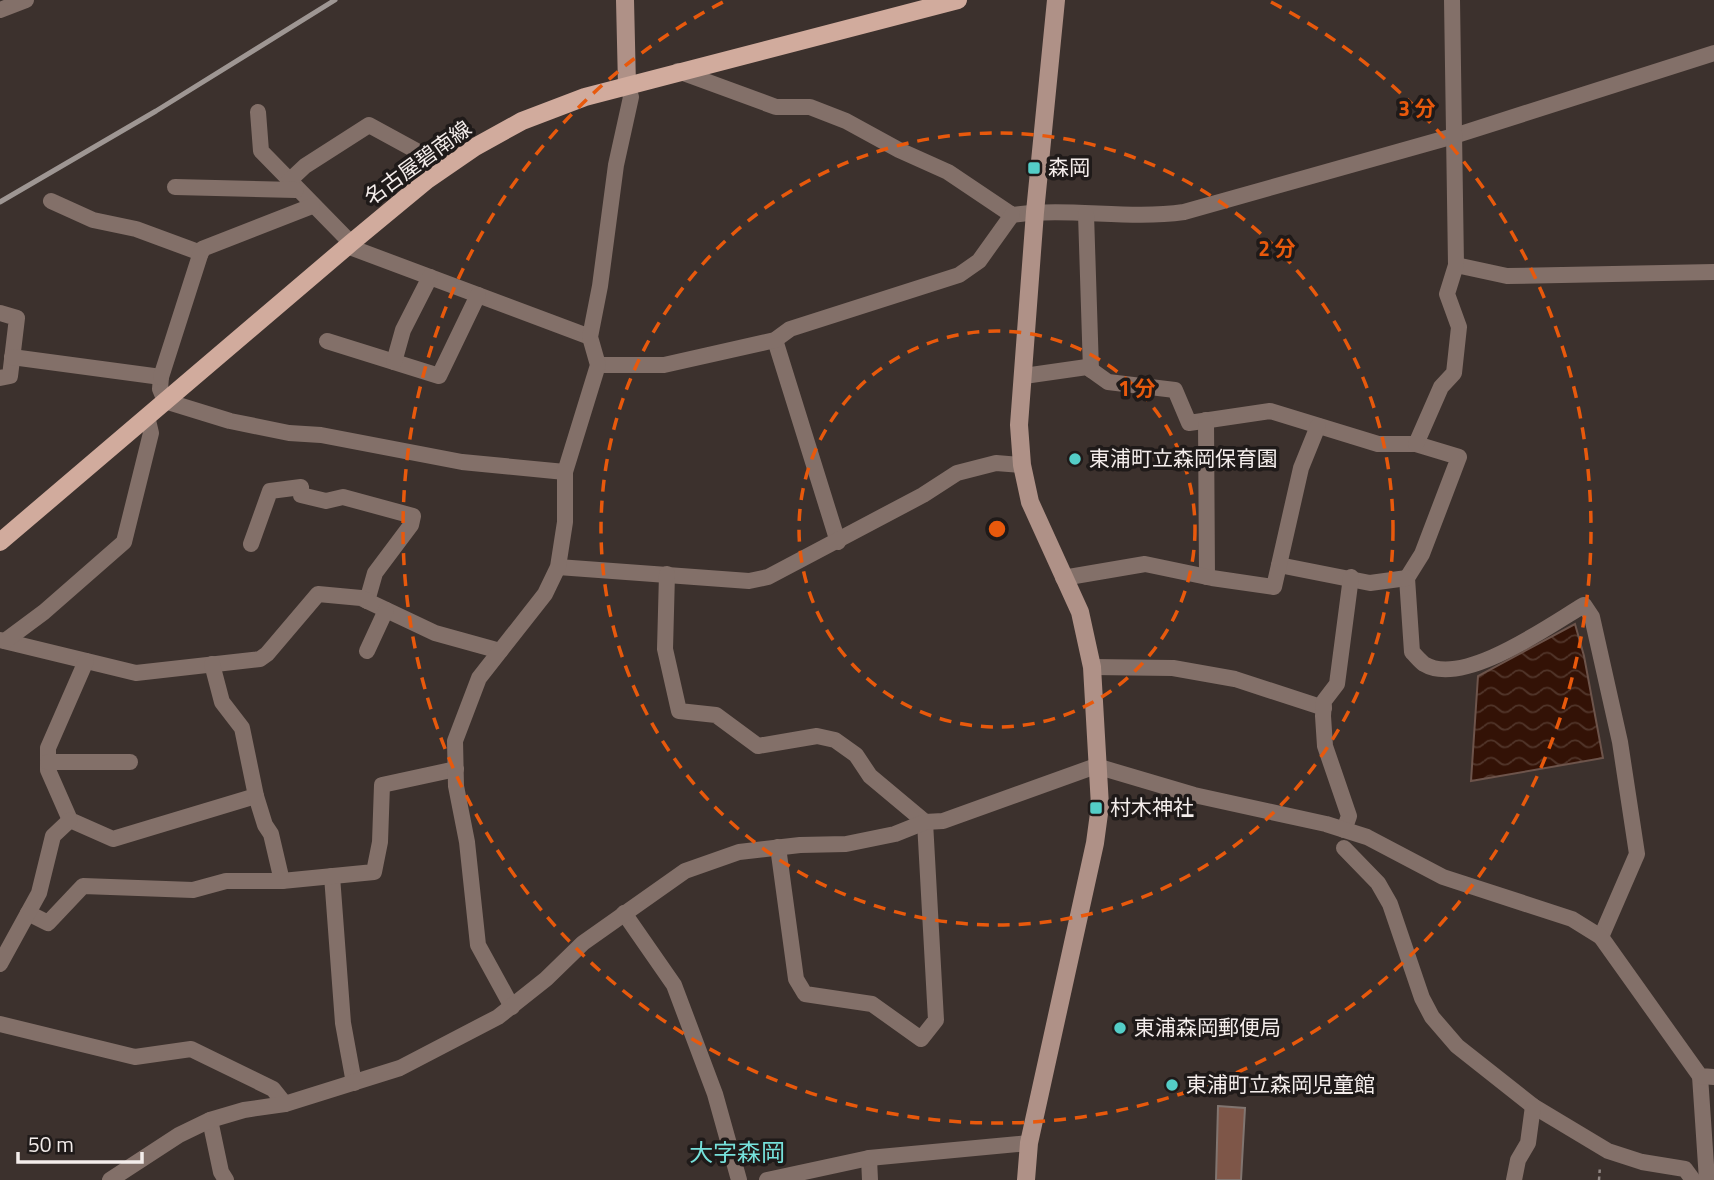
<svg xmlns="http://www.w3.org/2000/svg" width="1714" height="1180" font-family="'Titillium Web','Noto Sans JP',sans-serif">
  <defs>
    <pattern id="water-waves" width="16" height="10" patternUnits="userSpaceOnUse" patternTransform="scale(1.75)"><rect width="16" height="10" fill="#331206"/><path d="M0 5q4-4 8 0t8 0" fill="none" stroke="#51352a"/></pattern>
  </defs>
  <rect width="100%" height="100%" fill="#3c312d"/>
  <!-- water -->
  <polygon fill="url(#water-waves)" stroke="#6d544b" stroke-width="2" points="1575,624 1584,656 1603,758 1471,781 1478,676"/>
  <!-- building -->
  <polygon fill="#7e5648" stroke="#817570" stroke-width="2" points="1218,1106 1245,1108 1241,1180 1216,1180"/>
  <g fill="none" stroke-linecap="round" stroke-linejoin="round">
    <!-- path -->
    <polyline stroke="#908683" stroke-width="2.5" stroke-dasharray="3.5 3.5" stroke-linecap="butt" points="1599,1180 1600,1166"/>
    <!-- street -->
    <g stroke="#837069" stroke-width="16">
      <polyline points="0,10 26,0"/>
      <path d="M678,71L776,107H810L846,121L899,150L948,172L1012,215C1069,207 1127,220 1184,212L1454,136L1714,53"/>
      <polyline points="258,112 261,151 351,243"/>
      <polyline points="288,182 305,166 369,125 446,167"/>
      <polyline points="175,187 296,190"/>
      <polyline points="51,201 93,220 136,229 201,253"/>
      <polyline points="1086,214 1091,370"/>
      <polyline points="347,246 590,337"/>
      <polyline points="1456,265 1507,276 1714,272"/>
      <polyline points="0,313 17,318 10,376 0,378"/>
      <polyline points="775,340 838,542"/>
      <polyline points="327,341 439,376 478,295"/>
      <polyline points="12,357 161,377 160,389 165,401 230,421 289,433 321,435 462,462 565,472"/>
      <polyline points="394,362 403,330 430,277"/>
      <polyline points="598,365 664,365 775,340 790,329 959,275 979,261 1012,215"/>
      <path d="M1024,376L1087,367L1108,382L1175,390L1189,423L1270,411L1378,444H1416L1459,457L1422,554L1407,578L1412,652C1416,656 1420,661 1424,664C1463,688 1550,625 1584,605L1592,617L1620,742L1637,854L1601,937"/>
      <polyline points="161,377 202,249 312,206"/>
      <polyline points="1206,420 1207,577"/>
      <polyline points="1416,444 1441,387 1454,373 1459,327 1447,294 1456,265 1452,0"/>
      <polyline points="251,544 270,491 301,487 301,495 326,501 343,497 413,516 411,525 375,573 367,601"/>
      <polyline points="1279,565 1370,583 1407,578"/>
      <polyline points="558,567 749,581 768,577 923,495 957,473 996,463 1022,465"/>
      <polyline points="667,574 665,649 679,711 716,715 758,746 817,736 835,740 856,755 870,776 925,822 936,1020 921,1039 872,1004 805,994 796,979 778,847"/>
      <polyline points="1063,578 1145,564 1212,578 1274,587 1301,468 1318,426"/>
      <polyline points="0,640 136,673 260,659 267,654 318,594 361,598 435,633 500,651"/>
      <polyline points="5,641 44,612 124,542 151,433 147,416"/>
      <polyline points="367,651 386,610"/>
      <polyline points="86,661 48,748 48,770 70,820 113,839 256,796"/>
      <polyline points="212,664 222,702 242,728 256,796 265,825 271,834 282,881"/>
      <polyline points="1092,667 1173,668 1235,679 1324,708"/>
      <polyline points="48,762 130,762"/>
      <polyline points="1344,830 1349,816 1325,746 1323,716 1324,701 1337,684 1351,577"/>
      <polyline points="1344,848 1378,883 1390,904 1422,998 1432,1017 1457,1046 1533,1106 1608,1151 1642,1162 1685,1169 1693,1180"/>
      <polyline points="332,876 343,1023 354,1083"/>
      <polyline points="28,913 48,923 83,886 193,890 226,881 282,881 374,872 380,842 382,785 456,769"/>
      <polyline points="624,913 674,985 715,1094 739,1180"/>
      <polyline points="0,964 39,893 53,836 70,820"/>
      <polyline points="512,1007 478,945 467,842 456,786 455,741 479,678 545,594 558,567 565,522 565,472 598,365 590,337 600,286 616,165 631,97 627,85"/>
      <polyline points="0,1024 135,1057 191,1049 273,1089 285,1104"/>
      <polyline points="1700,1076 1707,1180"/>
      <polyline points="210,1120 221,1172 226,1180"/>
      <polyline points="869,1158 870,1180"/>
      <polyline points="110,1180 179,1135 210,1120 244,1110 285,1104 400,1068 498,1017 546,979 583,943 685,871 739,852 800,845 846,844 895,834 925,822 943,821 1096,766 1194,795 1326,824 1367,837 1443,877 1572,919 1601,937 1700,1076 1714,1077"/>
      <polyline points="767,1180 869,1158 1029,1143"/>
      <polyline points="1514,1180 1518,1160 1528,1143 1533,1106"/>
    </g>
    <!-- secondary -->
    <g stroke="#af9187" stroke-width="18">
      <polyline points="625,0 627,85"/>
      <polyline points="1026,1180 1029,1143 1095,843 1100,806 1092,667 1080,612 1030,502 1022,465 1019,425 1035,212 1056,0"/>
    </g>
    <!-- primary -->
    <polyline stroke="#d1ab9d" stroke-width="18" points="0,542 351,243 427,180 475,147 522,121 585,97 958,0"/>
    <!-- rail -->
    <polyline stroke="#9e9693" stroke-width="5" points="0,202 156,111 335,0"/>
  </g>
  <!-- distance rings -->
  <g fill="none" stroke="#e8590c" stroke-width="3.5" stroke-dasharray="12 9">
    <circle cx="997" cy="529" r="198"/>
    <circle cx="997" cy="529" r="396"/>
    <path d="M1271 2A594 594 0 1 1 723 2"/>
  </g>
  <!-- markers -->
  <g fill="#54cdc7" stroke="#1f1a19" stroke-width="2.5">
    <rect x="1027" y="161" width="14" height="14" rx="3.5"/>
    <circle cx="1075" cy="459" r="7"/>
    <rect x="1089" y="801" width="14" height="14" rx="3.5"/>
    <circle cx="1120" cy="1028" r="7"/>
    <circle cx="1172" cy="1085" r="7"/>
  </g>
  <g text-anchor="middle" stroke-width="7" stroke-linejoin="round" paint-order="stroke">
    <!-- street labels -->
    <g font-size="21" fill="#f4edeb" stroke="#1f1a19">
      <text transform="translate(418 163) rotate(-36)" y="7">名古屋碧南線</text>
    </g>
    <!-- poi labels -->
    <g font-size="21" fill="#f4edeb" stroke="#1f1a19" text-anchor="start">
      <text x="1048" y="175">森岡</text>
      <text x="1089" y="466">東浦町立森岡保育園</text>
      <text x="1110" y="815">村木神社</text>
      <text x="1134" y="1035">東浦森岡郵便局</text>
      <text x="1186" y="1092">東浦町立森岡児童館</text>
    </g>
    <!-- quarter labels -->
    <g font-size="24" fill="#76e1db" stroke="#1f1a19">
      <text x="737" y="1161">大字森岡</text>
    </g>
  </g>
  <circle cx="997" cy="529" r="10" fill="#e8590c" stroke="#1f1a19" stroke-width="3.5"/>
  <g font-size="21" text-anchor="middle" font-weight="bold" fill="#e8590c" stroke="#1f1a19" stroke-width="7" stroke-linejoin="round" paint-order="stroke">
    <text x="1417" y="116">3 分</text>
    <text x="1277" y="256">2 分</text>
    <text x="1137" y="396">1 分</text>
  </g>
  <!-- scale -->
  <path d="M18 1152v10h124v-10" fill="none" stroke="#f4edeb" stroke-width="3.5"/>
  <text x="28" y="1152" font-size="21" fill="#f4edeb" stroke="#1f1a19" stroke-width="5" paint-order="stroke">50 m</text>
</svg>
